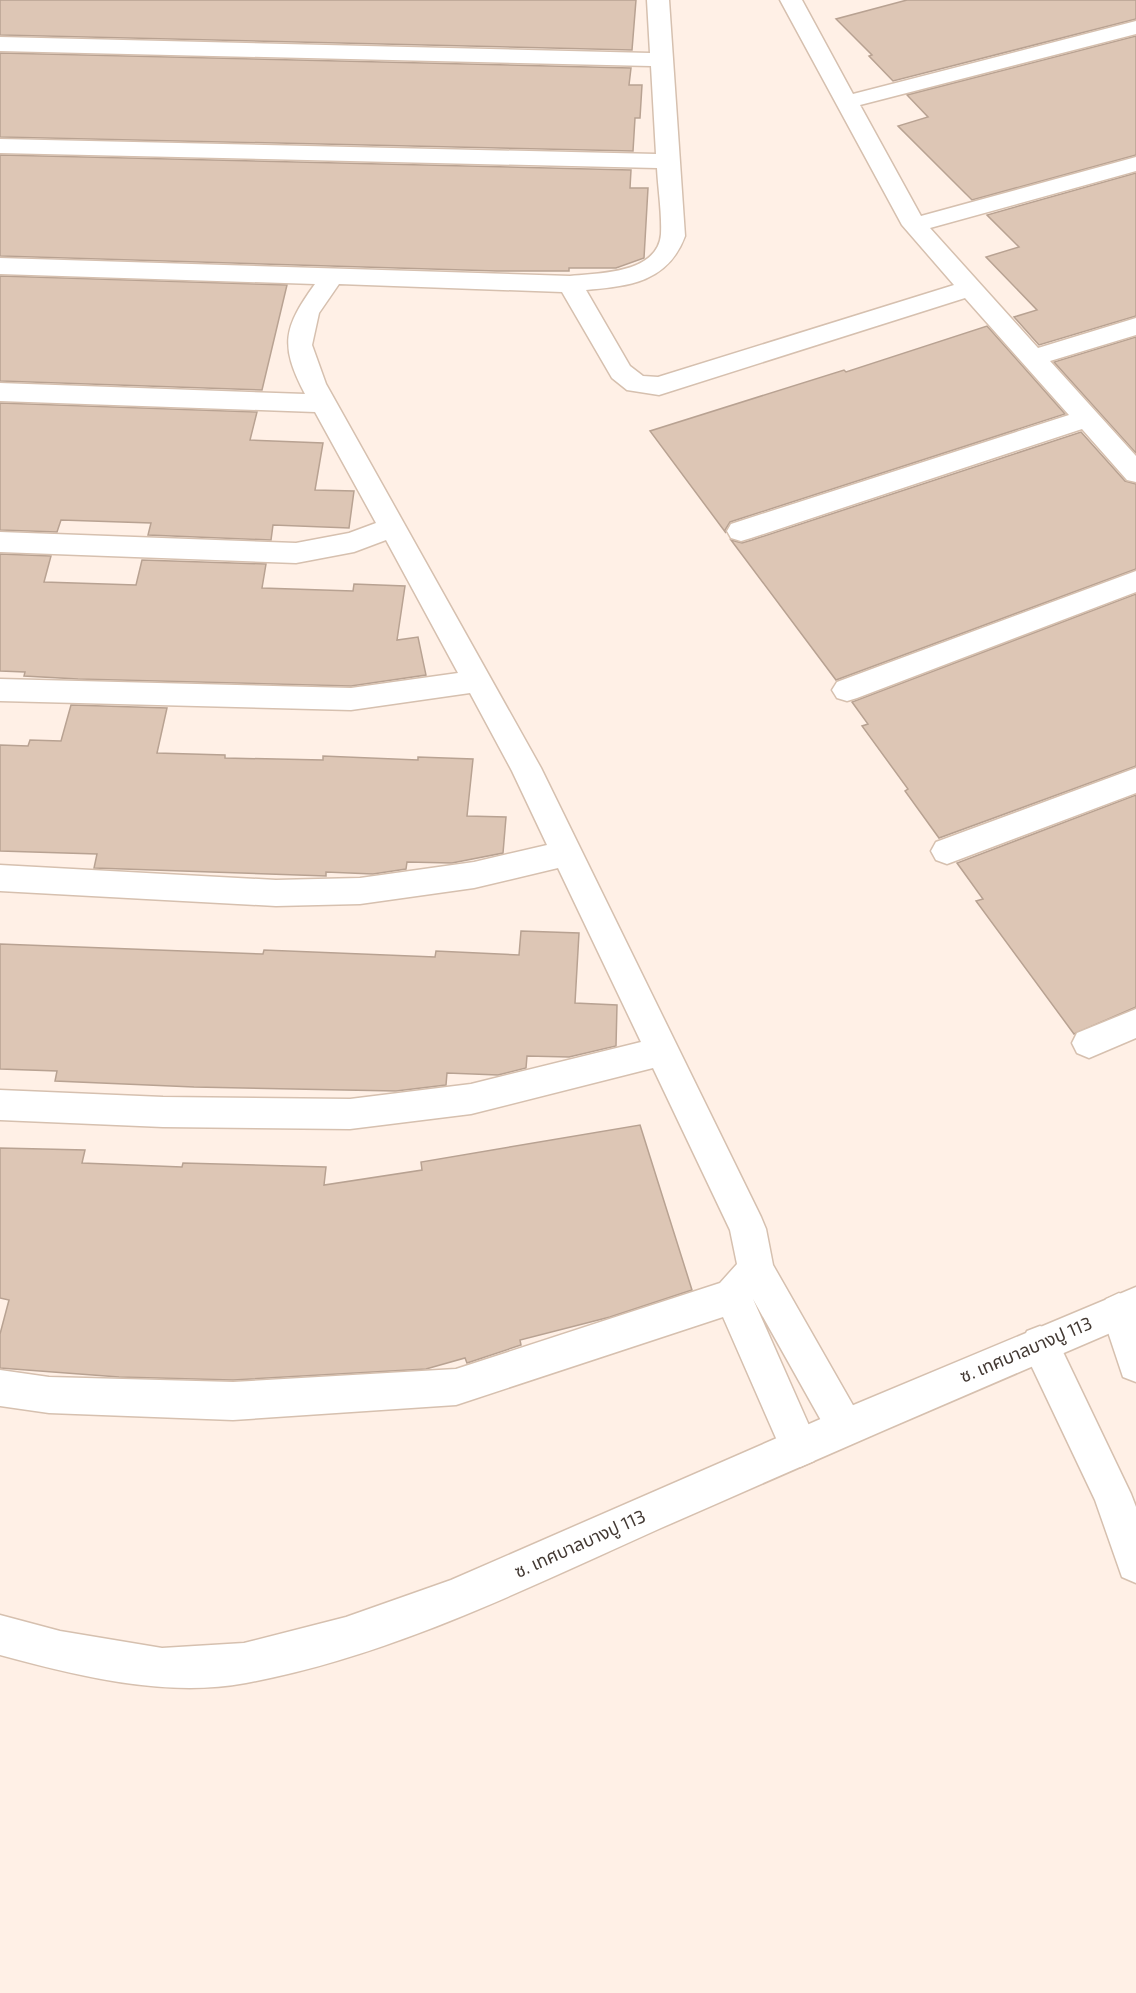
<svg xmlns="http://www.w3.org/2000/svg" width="1136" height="1993" font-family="'Exo 2','Noto Sans Thai',sans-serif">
  <rect width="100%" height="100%" fill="#fff0e6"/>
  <!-- building -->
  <g fill="#ddc6b5" stroke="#b8a292" stroke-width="1.5">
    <polygon points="0,0 636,0 632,50 0,35"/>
    <polygon points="907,0 1136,0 1136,19 893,81 869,56 872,55 836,19"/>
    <polygon points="1136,36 1136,155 972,200 898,126 928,117 907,95"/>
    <polygon points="0,53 631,68 629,85 642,85 640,118 635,118 633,151 0,137"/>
    <polygon points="0,155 631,170 630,188 648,188 644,258 616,268 569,268 569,271 497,271 0,256"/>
    <polygon points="1136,173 1136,316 1039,345 1014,317 1037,310 986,257 1019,247 987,215"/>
    <polygon points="0,276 287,285 262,390 0,381"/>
    <polygon points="987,326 1065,414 730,522 725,530 726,533 650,431 844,370 846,372"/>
    <polygon points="1136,337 1136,453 1054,362"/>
    <polygon points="0,403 257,412 250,440 323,443 315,490 354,491 349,528 273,525 271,540 148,535 151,523 61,520 57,532 0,530"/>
    <polygon points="1081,432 1125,481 1136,484 1136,569 836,680 731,540 742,543 752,540"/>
    <polygon points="0,554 51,556 44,582 136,585 142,560 266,564 262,588 353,591 354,584 405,586 397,640 418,637 426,675 351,686 78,679 24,676 25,672 0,671"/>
    <polygon points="1136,594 1136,766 939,838 905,791 908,789 862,726 868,724 852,702"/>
    <polygon points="71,705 167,708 157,753 225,755 225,758 323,760 323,756 418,760 418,757 473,759 467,816 506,817 503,853 452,863 407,862 406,869 373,874 326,872 326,876 94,868 97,854 0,851 0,745 28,746 30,740 61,741"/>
    <polygon points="1136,795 1136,1007 1074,1034 976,901 983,899 957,863"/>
    <polygon points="521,931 579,933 575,1003 617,1005 616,1046 569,1057 527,1056 526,1068 498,1075 447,1073 446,1085 396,1091 194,1087 55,1081 57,1071 0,1069 0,944 263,954 264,950 435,957 436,951 519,955"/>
    <polygon points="640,1125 692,1290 610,1317 520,1340 521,1345 467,1363 465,1358 426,1369 233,1380 119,1377 0,1368 0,1334 9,1300 0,1298 0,1148 85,1150 82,1163 182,1167 183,1163 326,1167 324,1185 422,1170 421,1162"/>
  </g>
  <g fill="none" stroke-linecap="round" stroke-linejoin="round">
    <!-- minor casing -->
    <g stroke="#d6c0af" stroke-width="3">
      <g id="minor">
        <path d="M647,0H669L685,236C668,282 630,286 586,290L630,366L643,376L658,377L954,285L902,225L780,0H802L853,94L1136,21V34L860,105L921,216L1136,157V171L930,228L1038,348L1136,318V335L1050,361L1136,456V482L1127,480L1082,429L751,538L741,541L731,538L727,531L731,524L1069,415L965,298L659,395L627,390L612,378L562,292L339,284L319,313L312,345L326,384L541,768L761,1217L766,1229L773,1265L858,1414L864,1427L858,1440L845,1446L832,1440L753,1299L819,1448L814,1461L800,1467L786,1461L723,1317L456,1405L233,1420L49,1413L0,1406V1370L49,1377L233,1382L456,1369L720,1283L737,1264L730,1230L653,1068L471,1114L350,1129L163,1127L0,1120V1090L163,1097L350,1099L471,1084L641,1042L558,868L474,888L360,904L276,906L0,891V865L276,880L360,878L474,862L547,845L512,771L470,693L351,710L0,701V679L351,688L458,673L386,540L354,552L296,563L0,552V532L296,543L349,533L376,523L315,412L0,401V383L305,394C279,345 284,327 315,284L0,274V258L570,276C598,273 658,274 661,234C662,212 658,189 657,168L0,153V139L656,154L651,66L0,51V37L650,53Z"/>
        <polygon points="1136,571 1136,592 857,698 847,701 837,698 832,690 837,682"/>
        <polygon points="1136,768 1136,793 947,864 936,860 931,851 936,842"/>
        <polygon points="1136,1009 1136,1038 1089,1058 1077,1053 1072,1043 1077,1033"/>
        <polygon points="1119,1293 1132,1299 1136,1308 1136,1382 1123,1377 1101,1311 1106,1299"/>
        <polygon points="1040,1326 1053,1331 1131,1494 1136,1507 1136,1583 1122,1577 1095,1500 1021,1344 1027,1331"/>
      </g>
    </g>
    <!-- tertiary casing -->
    <g stroke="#d6c0af" stroke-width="3">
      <path id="tertiary" d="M1136,1287V1322C977,1390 819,1458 661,1528C527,1588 392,1656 246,1683C166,1698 77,1676 0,1655V1615L60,1631L162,1648L244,1643L346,1617L451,1580L832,1414Z"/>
    </g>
    <!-- minor -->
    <use href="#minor" fill="#fff" fill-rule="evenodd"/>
    <!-- tertiary -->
    <use href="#tertiary" fill="#fff" fill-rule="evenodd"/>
  </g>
  <g text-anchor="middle" stroke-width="6" stroke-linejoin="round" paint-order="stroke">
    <!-- street labels -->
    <g font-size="18" fill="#433933" stroke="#fff">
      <text transform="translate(1026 1350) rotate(-23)" y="6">ซ. เทศบาลบางปู 113</text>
      <text transform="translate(580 1544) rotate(-24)" y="6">ซ. เทศบาลบางปู 113</text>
    </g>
  </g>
</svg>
